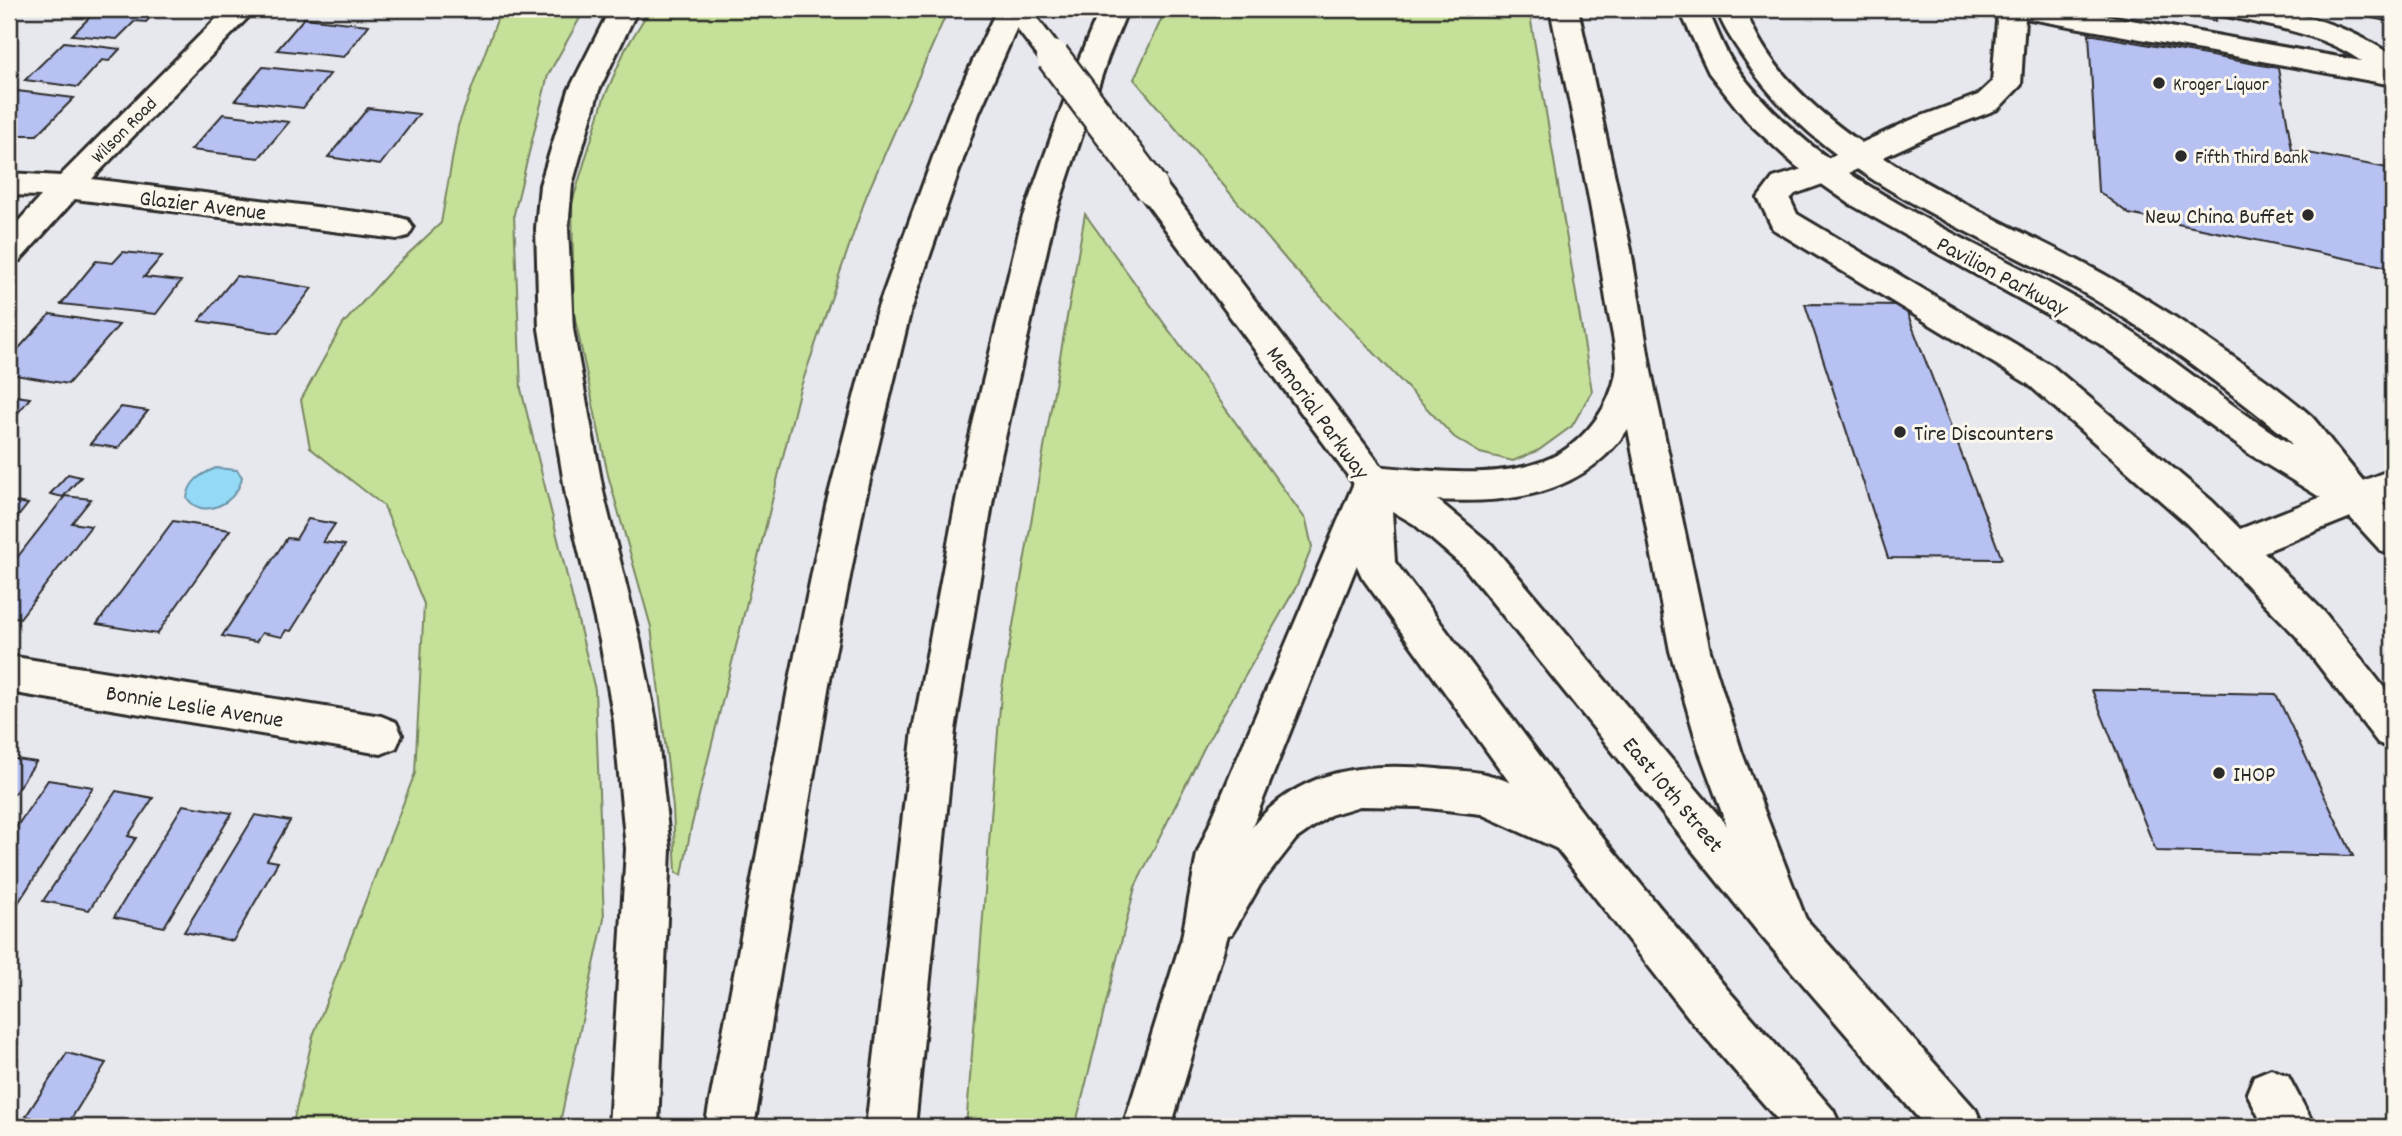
<svg xmlns="http://www.w3.org/2000/svg" width="2402" height="1136" font-family="Dekko,sans-serif">
  <rect width="100%" height="100%" fill="#e7e7ee"/>
  <filter id="ink" filterUnits="userSpaceOnUse"><feTurbulence type="fractalNoise" baseFrequency=".0143" numOctaves="2"/><feDisplacementMap in="SourceGraphic" scale="14" xChannelSelector="R" yChannelSelector="G"/><feConvolveMatrix kernelMatrix="1 2 1 2 8 2 1 2 1" color-interpolation-filters="sRGB"/></filter>
  <g filter="url(#ink)">
    <!-- green -->
    <g fill="#c5e098" stroke="#788662" stroke-width="2">
      <polygon points="501,9 585,9 548,75 514,214 521,389 595,690 604,919 559,1127 292,1127 313,1036 415,773 424,604 384,506 310,448 301,400 343,324 393,268 441,223 458,126"/>
      <polygon points="650,9 937,9 944,19 867,194 799,392 691,828 682,875 676,873 673,808 651,627 608,475 574,314 572,203 604,98 625,50"/>
      <polygon points="1166,9 1529,9 1592,391 1572,426 1539,450 1513,461 1480,453 1454,437 1288,262 1134,79"/>
      <polygon points="1085,214 1306,520 1312,547 1296,587 1205,746 1135,887 1075,1127 966,1127 1001,694"/>
    </g>
    <!-- water -->
    <path fill="#94d9f6" stroke="#6a93a5" stroke-width="2" d="M216,468L237,470L242,477C239,501 203,522 187,498C189,481 201,474 216,468Z"/>
    <!-- building -->
    <g fill="#b7c1f2" stroke="#2b2b2b" stroke-width="2">
      <polygon points="98,9 158,9 146,22 135,21 117,39 72,35"/>
      <polygon points="2158,9 2214,9 2216,21 2158,10"/>
      <polygon points="2323,9 2393,9 2393,22"/>
      <polygon points="304,18 369,25 344,57 277,50"/>
      <polygon points="2089,34 2278,68 2292,150 2393,169 2393,268 2129,214 2098,191"/>
      <polygon points="64,42 120,49 109,61 102,60 78,87 25,80"/>
      <polygon points="263,67 330,74 303,108 235,100"/>
      <polygon points="9,90 74,98 37,135 10,135"/>
      <polygon points="368,108 419,114 380,165 328,157"/>
      <polygon points="223,114 289,122 259,158 191,150"/>
      <polygon points="123,252 162,256 144,277 181,281 156,314 61,304 96,261 113,263"/>
      <polygon points="236,276 312,288 278,333 199,321"/>
      <polygon points="1805,304 1904,305 2002,559 1888,558"/>
      <polygon points="50,314 119,325 68,384 9,374 9,359"/>
      <polygon points="9,395 30,398 9,424"/>
      <polygon points="121,407 148,411 118,448 90,444"/>
      <polygon points="68,474 81,477 63,497 50,494"/>
      <polygon points="65,496 91,499 72,523 91,526 20,618 9,616 9,568"/>
      <polygon points="9,501 28,504 9,528"/>
      <polygon points="308,519 335,524 323,542 345,545 291,631 286,630 282,637 262,633 256,642 222,636 287,538 296,539"/>
      <polygon points="173,521 230,530 157,634 97,624"/>
      <polygon points="2092,690 2276,694 2353,856 2156,851"/>
      <polygon points="9,758 36,762 9,801"/>
      <polygon points="48,780 93,787 18,903 9,901 9,838"/>
      <polygon points="116,791 153,798 128,836 136,838 89,910 43,901"/>
      <polygon points="183,805 232,813 164,927 114,917"/>
      <polygon points="255,815 290,821 267,860 278,862 233,941 184,932"/>
      <polygon points="67,1053 106,1063 66,1127 26,1116"/>
    </g>
    <g fill="none" stroke-linecap="round" stroke-linejoin="round">
      <!-- minor casing -->
      <g stroke="#2b2b2b" stroke-width="6">
        <g id="minor">
          <polygon points="226,9 256,9 92,179 397,217 408,220 413,228 408,236 397,239 75,199 20,260 9,263 9,232 41,196 9,195 9,173 60,176"/>
          <path d="M1998,9H2070L2361,61C2320,32 2271,27 2223,15L2219,9C2283,6 2340,20 2393,56V85L2025,18L2021,85L1998,109L1933,134L1834,180L1795,194L1790,199L1797,214L2052,366L2212,501L2240,529L2393,469V500L2264,552L2324,612L2393,699V749L2378,743L2296,636L2186,523L2028,384L1773,229L1758,198L1773,178L1812,166L1911,120L1978,95L1992,82Z"/>
          <polygon points="9,656 381,716 396,722 402,735 396,748 381,754 9,692"/>
          <polygon points="2271,1069 2288,1076 2315,1127 2264,1127 2247,1093 2254,1076"/>
        </g>
      </g>
      <!-- major casing -->
      <g stroke="#2b2b2b" stroke-width="6">
        <g id="major">
          <polygon points="1002,9 1030,9 1067,57 1063,63 1053,66 1043,63"/>
          <path d="M1679,9H1707C1716,27 1723,49 1735,66C1825,191 1978,237 2105,315C2170,354 2227,405 2292,445L2286,437C2221,385 2155,334 2082,292C1964,225 1818,176 1742,55C1732,40 1722,26 1717,9H1745C1792,141 1993,212 2107,276C2146,298 2187,324 2223,350C2250,369 2288,394 2312,417C2321,427 2329,439 2338,450C2356,472 2373,494 2393,514V555L2380,550L2337,503L2323,499L2251,455L2100,344L1850,204L1796,166L1748,122L1709,73Z"/>
          <polygon points="1152,177 1163,180 1385,471 1440,502 1492,545 1790,901 1976,1110 1983,1127 1926,1127 1758,932 1464,567 1414,524 1392,511 1395,562 1588,820 1727,989 1833,1110 1841,1127 1784,1127 1693,1023 1558,850 1362,577 1357,566 1354,484 1141,196 1136,188 1141,180"/>
        </g>
      </g>
      <!-- highway casing -->
      <g stroke="#2b2b2b" stroke-width="6">
        <g id="highway">
          <polygon points="610,9 638,9 599,90 572,185 568,228 573,329 604,496 640,641 656,721 670,849 658,1127 609,1127 626,849 614,721 600,641 566,496 539,329 536,228 540,185 569,90"/>
          <polygon points="997,9 1025,9 979,113 910,313 864,505 829,684 754,1127 705,1127 789,684 826,505 876,313 949,113"/>
          <polygon points="1100,9 1128,9 1108,57 1054,219 997,474 955,730 915,1127 866,1127 913,730 961,474 1022,219 1080,57"/>
          <path d="M1550,9H1578L1631,250L1651,371L1710,651L1742,753L1810,930L1803,946L1787,952L1771,946L1700,753L1670,651L1628,429C1570,513 1475,503 1384,497L1252,827C1301,768 1365,762 1437,769C1453,771 1470,770 1485,774C1517,782 1558,806 1588,820L1595,835L1588,850L1573,856L1481,814L1419,807L1360,806L1330,815L1296,839L1260,885L1232,934L1228,935L1171,1127H1123L1182,938L1197,854L1359,471L1372,466C1428,470 1509,483 1560,453C1588,436 1610,406 1616,373C1619,355 1609,319 1606,300C1592,202 1570,106 1550,9Z"/>
        </g>
      </g>
      <!-- minor -->
      <use href="#minor" fill="#fbf7ec" fill-rule="evenodd"/>
      <!-- major -->
      <use href="#major" fill="#fbf7ec" fill-rule="evenodd"/>
      <!-- highway -->
      <use href="#highway" fill="#fbf7ec" fill-rule="evenodd"/>
      <!-- major-bridge casing -->
      <g stroke="#2b2b2b" stroke-width="37" stroke-linecap="butt">
        <polyline id="major-bridge" points="1053,57 1152,188"/>
      </g>
      <!-- major-bridge -->
      <use href="#major-bridge" stroke="#fbf7ec" stroke-width="32"/>
    </g>
  </g>
  <!-- markers -->
  <g fill="#2b2b2b" stroke="#fbf7ec" stroke-width="2.5">
    <circle cx="2159" cy="83" r="7"/>
    <circle cx="2181" cy="156" r="7"/>
    <circle cx="2308" cy="215" r="7"/>
    <circle cx="1900" cy="432" r="7"/>
    <circle cx="2219" cy="773" r="7"/>
  </g>
  <g text-anchor="middle" stroke-width="6" stroke-linejoin="round" paint-order="stroke">
    <!-- far-poi labels -->
    <g font-size="19" fill="#2b2b2b" stroke="#fbf7ec" text-anchor="start">
      <text x="2173" y="90">Kroger Liquor</text>
      <text x="2195" y="163">Fifth Third Bank</text>
    </g>
    <!-- far-street labels -->
    <g font-size="19" fill="#2b2b2b" stroke="#fbf7ec">
      <text transform="translate(123 129) rotate(-45)" y="7">Wilson Road</text>
    </g>
    <!-- street labels -->
    <g font-size="23" fill="#2b2b2b" stroke="#fbf7ec">
      <text transform="translate(203 204) rotate(7)" y="8">Glazier Avenue</text>
      <text transform="translate(2003 275) rotate(28)" y="8">Pavilion Parkway</text>
      <text transform="translate(1319 412) rotate(54)" y="8">Memorial Parkway</text>
      <text transform="translate(195 705) rotate(9)" y="8">Bonnie Leslie Avenue</text>
      <text transform="translate(1674 794) rotate(50)" y="8">East 10th Street</text>
    </g>
    <!-- poi labels -->
    <g font-size="23" fill="#2b2b2b" stroke="#fbf7ec" text-anchor="start">
      <text x="2294" y="223" text-anchor="end">New China Buffet</text>
      <text x="1914" y="440">Tire Discounters</text>
      <text x="2233" y="781">IHOP</text>
    </g>
  </g>
  <!-- margin -->
  <rect width="2402" height="1136" fill="none" stroke="#fbf7ec" stroke-width="35"/>
  <rect x="18" y="18" width="2367" height="1101" fill="none" stroke="#2b2b2b" stroke-width="2.5" filter="url(#ink)"/>
</svg>
